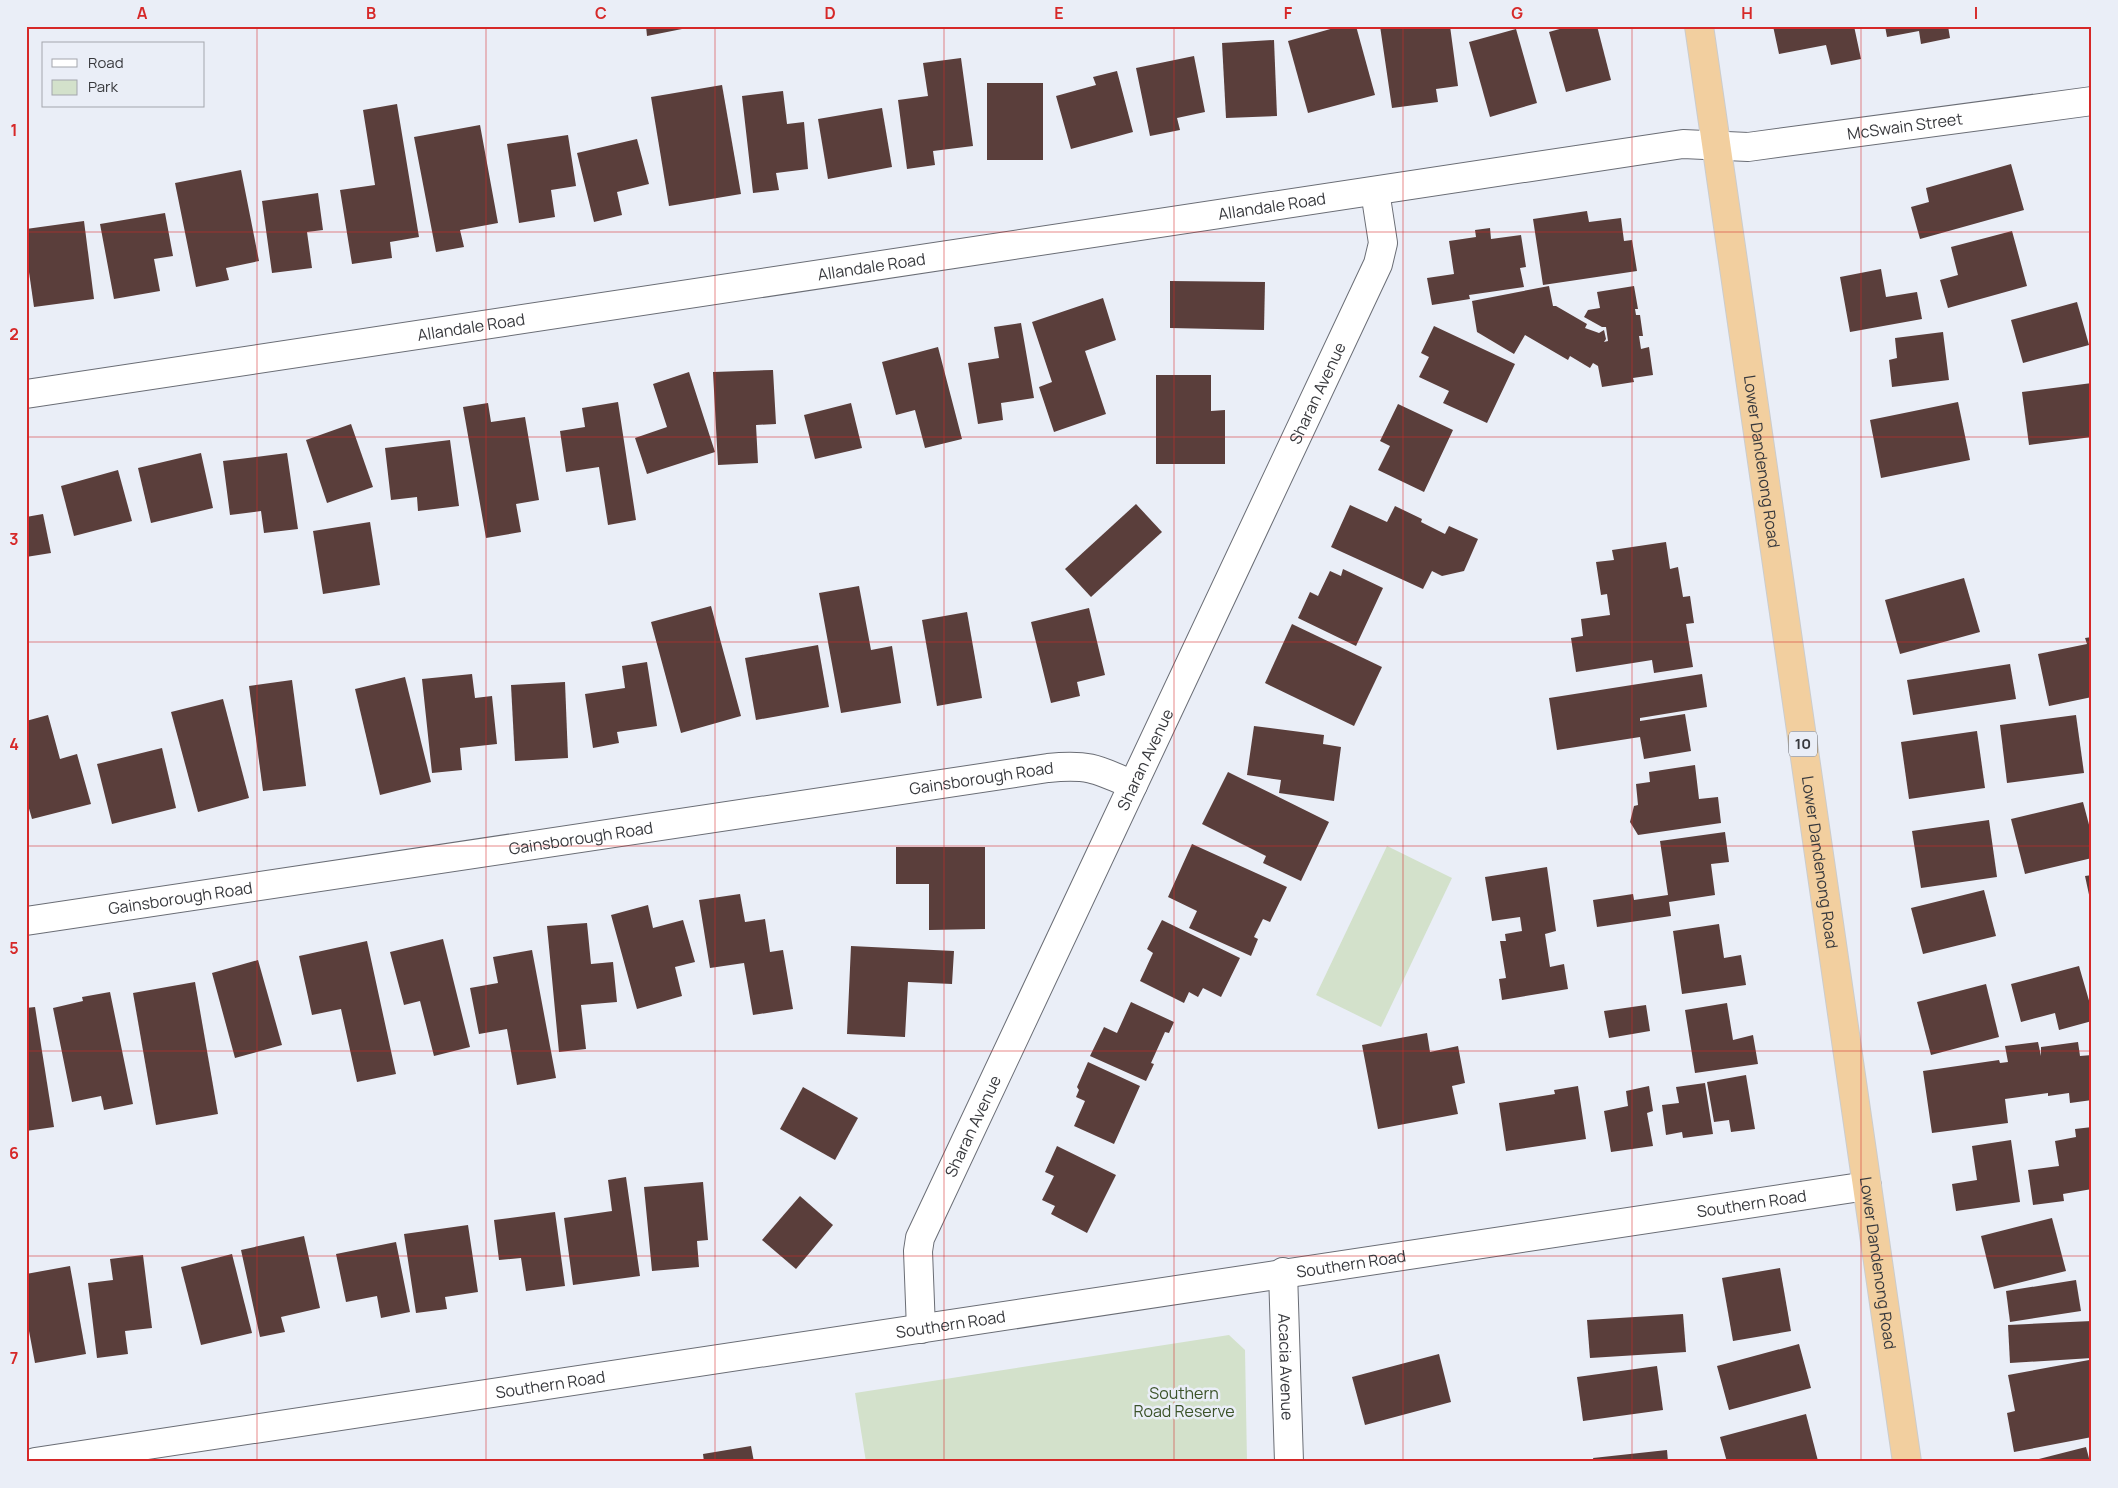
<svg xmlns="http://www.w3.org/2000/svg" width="2118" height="1488" font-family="Manrope,sans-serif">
  <rect width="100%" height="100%" fill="#eaeef7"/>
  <!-- green -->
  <g fill="#d3e1cb">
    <polygon points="1387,846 1452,878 1381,1027 1316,995"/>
    <polygon points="1229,1335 1245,1350 1247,1462 866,1462 855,1393"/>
  </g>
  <!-- building -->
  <g fill="#5a3e3b">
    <polygon points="646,26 692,26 692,27 647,36"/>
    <polygon points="1341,26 1356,26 1375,95 1308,113 1288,41"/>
    <polygon points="1380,26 1450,26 1458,86 1436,89 1438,102 1392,108"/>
    <polygon points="1570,26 1597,26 1611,80 1566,92 1549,32"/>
    <polygon points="1773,26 1854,26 1861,59 1831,65 1826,45 1779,54"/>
    <polygon points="1885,26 1948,26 1950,38 1921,44 1919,31 1887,37"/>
    <polygon points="1516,29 1537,103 1490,117 1469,42"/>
    <polygon points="1274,40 1277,116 1226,118 1222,43"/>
    <polygon points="1194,56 1205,112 1177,118 1180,130 1150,136 1136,68"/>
    <polygon points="961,58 973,146 933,151 935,165 907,169 898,100 928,96 923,63"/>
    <polygon points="1117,71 1133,132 1071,149 1056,96 1096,85 1093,77"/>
    <rect x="987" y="83" width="56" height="77"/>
    <polygon points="722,85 741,194 669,206 651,97"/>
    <polygon points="783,91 787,124 804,122 808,169 776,173 779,190 753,193 742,96"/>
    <polygon points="397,104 419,237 390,242 392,258 352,264 340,190 375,185 363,110"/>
    <polygon points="882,108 892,167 828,179 818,119"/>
    <polygon points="480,125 498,223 460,230 464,247 436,252 414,137"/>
    <polygon points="568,135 576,186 551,190 555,217 519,223 507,144"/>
    <polygon points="637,139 649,184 617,192 622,215 594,222 577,153"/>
    <polygon points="2011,164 2024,210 1920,239 1911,207 1929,202 1926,188"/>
    <polygon points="241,170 259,261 226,268 229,280 196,287 175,183"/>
    <polygon points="318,193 323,230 307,232 312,268 272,273 262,201"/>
    <polygon points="1587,211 1589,222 1621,218 1624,241 1632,240 1637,271 1543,285 1533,219"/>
    <polygon points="165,213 173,256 154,259 160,291 114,299 100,224"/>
    <polygon points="84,221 94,299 34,307 26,251 26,229"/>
    <polygon points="1490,228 1491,239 1521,235 1526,267 1520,268 1524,287 1469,295 1470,299 1432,305 1427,278 1454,274 1449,241 1476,237 1475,230"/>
    <polygon points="2012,231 2027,286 1948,308 1940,280 1958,275 1951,247"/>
    <polygon points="1881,269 1886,297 1917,292 1922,319 1850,332 1840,277"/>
    <polygon points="1170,281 1265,282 1264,330 1170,328"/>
    <polygon points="1549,286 1553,306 1556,306 1587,324 1585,328 1599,333 1604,330 1606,339 1604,342 1608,341 1606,327 1602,327 1584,317 1588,310 1600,308 1597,292 1634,286 1638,309 1635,309 1636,315 1640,315 1643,336 1639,336 1641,349 1649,347 1653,375 1633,378 1634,382 1602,387 1598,366 1593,363 1590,368 1570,356 1568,360 1525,335 1514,354 1477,332 1472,301"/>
    <polygon points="1103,298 1116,340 1085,351 1106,414 1054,432 1039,387 1052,382 1032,322"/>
    <polygon points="2077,302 2089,345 2023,363 2011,320"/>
    <polygon points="1021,323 1034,398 1001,403 1003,420 978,424 968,363 999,358 994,327"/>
    <polygon points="1434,326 1515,364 1487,423 1443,403 1449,391 1419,377 1429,357 1421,353"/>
    <polygon points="1943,332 1949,380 1892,387 1889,360 1897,358 1895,338"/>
    <polygon points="938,347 962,439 925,448 915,410 896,415 882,362"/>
    <polygon points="773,370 776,424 756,425 758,463 718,465 713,372"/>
    <polygon points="689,372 715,452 647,474 635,438 667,427 653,384"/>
    <polygon points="1156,375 1211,375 1211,411 1225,410 1225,464 1156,464"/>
    <polygon points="2092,383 2092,437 2029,445 2022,392"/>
    <polygon points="618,402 636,520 608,525 599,467 566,472 560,431 585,427 582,408"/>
    <polygon points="1958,402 1970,460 1881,478 1870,420"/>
    <polygon points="488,403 491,422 525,417 539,500 516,504 521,532 486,538 463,407"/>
    <polygon points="851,403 862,448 815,459 804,415"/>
    <polygon points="1398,404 1453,430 1424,492 1378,470 1390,446 1380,441"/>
    <polygon points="351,424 373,487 327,503 306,440"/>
    <polygon points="450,440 459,506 418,511 417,497 391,500 385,448"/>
    <polygon points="201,453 213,508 151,523 138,468"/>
    <polygon points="287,453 298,529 264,533 261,511 230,515 223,461"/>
    <polygon points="118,470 132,521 74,536 61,486"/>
    <polygon points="1136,504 1162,532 1091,597 1065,569"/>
    <polygon points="1350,505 1387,522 1395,506 1422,519 1421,522 1445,534 1449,526 1478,539 1464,571 1442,576 1432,571 1423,589 1331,547"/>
    <polygon points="43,514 51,553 26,557 26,517"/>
    <polygon points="370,522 380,585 323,594 313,531"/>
    <polygon points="1666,542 1670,569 1678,567 1683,597 1690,596 1694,623 1686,624 1693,667 1654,673 1652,660 1576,672 1571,638 1583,636 1581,619 1610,615 1607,594 1601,595 1596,562 1614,560 1612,550"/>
    <polygon points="1343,569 1383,588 1356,646 1298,618 1310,592 1318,596 1330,571 1341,576"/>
    <polygon points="1964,578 1980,632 1900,654 1885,600"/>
    <polygon points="859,586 871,650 892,646 901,703 841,713 819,593"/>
    <polygon points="711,606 741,716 681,733 651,622"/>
    <polygon points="1089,608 1105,675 1077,682 1080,696 1051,703 1031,622"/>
    <polygon points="967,612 982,698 937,706 922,620"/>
    <polygon points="1292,624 1382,667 1354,726 1265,683"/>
    <polygon points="2092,637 2092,697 2049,706 2038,654 2087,644 2085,638"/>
    <polygon points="818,645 829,707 756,720 745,658"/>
    <polygon points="647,662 657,726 617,732 619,743 593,748 585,694 625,688 622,666"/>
    <polygon points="2010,664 2016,699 1913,715 1907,680"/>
    <polygon points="472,674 475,698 492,696 497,744 460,748 462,770 432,773 422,679"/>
    <polygon points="1702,674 1707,707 1640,718 1640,721 1685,714 1691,751 1644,759 1640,737 1557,750 1549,698"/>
    <polygon points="405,677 431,782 380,795 355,689"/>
    <polygon points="292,680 306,786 263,791 249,686"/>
    <polygon points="565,682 568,758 515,761 511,685"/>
    <polygon points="223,699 249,798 198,812 171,712"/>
    <polygon points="48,715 60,759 77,754 91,804 32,819 26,798 26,721"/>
    <polygon points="2076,715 2084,773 2007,783 2000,725"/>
    <polygon points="1254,726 1324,735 1323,744 1341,747 1334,801 1279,793 1281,780 1247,775"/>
    <polygon points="1977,731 1985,788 1909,799 1901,742"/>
    <polygon points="162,748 176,808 112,824 97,764"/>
    <polygon points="1695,765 1699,799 1718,797 1721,823 1638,835 1630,822 1634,806 1638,805 1636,784 1650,782 1649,772"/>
    <polygon points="1228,772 1329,822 1301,881 1263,863 1266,856 1202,824"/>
    <polygon points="2083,802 2092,836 2092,858 2025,874 2011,819"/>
    <polygon points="1989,820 1997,877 1921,888 1912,831"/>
    <polygon points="1725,832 1729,862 1711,864 1715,895 1669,902 1671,916 1597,927 1593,900 1633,894 1634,900 1668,895 1660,841"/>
    <polygon points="1192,844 1287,887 1270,922 1263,919 1254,937 1258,939 1251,956 1189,928 1197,911 1168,897"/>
    <polygon points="896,847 985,847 985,929 929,930 929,884 896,884"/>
    <polygon points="1547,867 1556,931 1545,934 1550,967 1564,964 1568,989 1502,1000 1499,979 1506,978 1500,941 1506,941 1505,934 1522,931 1520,917 1492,921 1485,877"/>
    <polygon points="2092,875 2092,904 2091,904 2085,876"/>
    <polygon points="1984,890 1996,936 1923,954 1911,908"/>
    <polygon points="740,894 745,922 765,919 770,952 783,950 793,1009 753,1015 744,963 710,968 699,900"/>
    <polygon points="648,905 653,928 683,920 695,962 675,967 682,996 637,1009 611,915"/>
    <polygon points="1162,920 1240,958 1221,997 1203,988 1198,997 1189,992 1184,1003 1140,981 1153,953 1147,949"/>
    <polygon points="587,923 591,964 613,962 617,1002 581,1005 586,1049 559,1052 547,926"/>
    <polygon points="1719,924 1724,958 1741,955 1746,985 1682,994 1673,931"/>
    <polygon points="443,939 470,1047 434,1056 420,1001 404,1005 390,952"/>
    <polygon points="367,941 396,1074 357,1082 341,1009 312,1015 299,956"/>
    <polygon points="851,946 954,951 952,984 908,982 905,1037 847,1034"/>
    <polygon points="532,950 556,1078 517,1085 507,1029 479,1034 470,988 498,983 493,957"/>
    <polygon points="258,960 282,1045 235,1058 212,973"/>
    <polygon points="2079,966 2092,1011 2092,1021 2059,1030 2055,1013 2021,1022 2011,984"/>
    <polygon points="195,982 218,1114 156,1125 133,993"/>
    <polygon points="1986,984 1999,1037 1931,1055 1917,1002"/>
    <polygon points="110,992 133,1104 104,1110 101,1096 72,1102 53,1008 83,1001 82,997"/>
    <polygon points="1131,1002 1174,1022 1169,1033 1165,1032 1151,1063 1154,1064 1146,1081 1090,1056 1104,1027 1117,1033"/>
    <polygon points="1727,1003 1733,1040 1753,1035 1758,1064 1695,1073 1685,1010"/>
    <polygon points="1646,1005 1650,1031 1609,1038 1604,1011"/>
    <polygon points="35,1007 54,1127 26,1131 26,1008"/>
    <polygon points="1427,1033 1430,1052 1458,1046 1465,1083 1452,1086 1458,1114 1378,1129 1362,1045"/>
    <polygon points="2038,1042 2041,1056 2041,1047 2078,1042 2080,1056 2092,1055 2092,1100 2070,1103 2069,1093 2048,1096 2048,1093 2005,1099 2008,1123 1932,1133 1923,1071 1999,1060 2000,1063 2008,1062 2005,1046"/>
    <polygon points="1088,1062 1140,1086 1114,1144 1074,1126 1085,1101 1076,1097 1079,1090 1077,1087"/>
    <polygon points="1746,1075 1755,1129 1731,1132 1729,1120 1714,1122 1707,1082"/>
    <polygon points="1705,1083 1713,1134 1683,1138 1682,1132 1666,1135 1662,1105 1679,1103 1676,1087"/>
    <polygon points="1578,1086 1586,1139 1506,1151 1499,1103 1555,1094 1554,1090"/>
    <polygon points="1649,1086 1653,1111 1647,1113 1653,1146 1611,1152 1604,1111 1628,1106 1626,1091"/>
    <polygon points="803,1087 858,1118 835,1160 780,1129"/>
    <polygon points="2092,1127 2092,1189 2063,1194 2064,1201 2033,1205 2028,1170 2059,1166 2055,1141 2076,1137 2075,1129"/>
    <polygon points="2011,1140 2020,1202 1956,1211 1952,1184 1977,1180 1972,1146"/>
    <polygon points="1057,1146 1116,1175 1087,1233 1051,1214 1055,1206 1042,1200 1054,1176 1045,1172"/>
    <polygon points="626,1177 640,1276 573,1285 564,1218 612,1211 608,1180"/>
    <polygon points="703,1182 708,1240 697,1241 699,1267 652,1271 644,1187"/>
    <polygon points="800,1196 833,1225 796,1269 762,1240"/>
    <polygon points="555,1212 565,1286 526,1291 521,1258 499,1260 494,1220"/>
    <polygon points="2052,1218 2066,1271 1994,1289 1981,1236"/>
    <polygon points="468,1225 478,1292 445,1297 447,1309 416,1313 404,1234"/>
    <polygon points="304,1236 320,1308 281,1317 285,1332 260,1337 241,1250"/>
    <polygon points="396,1242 410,1312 381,1318 377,1296 346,1302 336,1254"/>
    <polygon points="232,1254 252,1333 201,1345 181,1267"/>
    <polygon points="143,1255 152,1328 125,1331 128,1354 97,1358 88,1283 113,1280 110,1259"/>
    <polygon points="70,1266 86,1354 35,1363 26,1315 26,1274"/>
    <polygon points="1780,1268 1791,1331 1733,1341 1722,1278"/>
    <polygon points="2076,1280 2081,1311 2010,1322 2006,1291"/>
    <polygon points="1683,1314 1686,1352 1590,1358 1587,1320"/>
    <polygon points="2092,1321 2092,1358 2010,1363 2008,1325"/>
    <polygon points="1799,1344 1811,1388 1729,1410 1717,1366"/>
    <polygon points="1439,1354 1451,1402 1365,1425 1352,1377"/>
    <polygon points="2089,1360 2092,1371 2092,1437 2014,1452 2007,1413 2015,1411 2008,1375"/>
    <polygon points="1657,1366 1663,1410 1583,1421 1577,1377"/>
    <polygon points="1806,1414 1818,1461 1727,1462 1720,1437"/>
    <polygon points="751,1446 754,1462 704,1462 703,1454"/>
    <polygon points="2086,1447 2090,1462 2031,1462 2031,1461"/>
    <polygon points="1667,1450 1668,1462 1594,1462 1593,1458"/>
  </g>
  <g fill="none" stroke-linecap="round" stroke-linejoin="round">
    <!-- minor casing -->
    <g stroke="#6a6d75" stroke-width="30">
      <g id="minor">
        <path id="s1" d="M26,394L1683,144L1748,147L2092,101"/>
        <path id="s2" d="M26,921L1048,768C1089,764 1097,769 1133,785"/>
        <path id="s3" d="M1283,1272L1289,1462"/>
        <path id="s4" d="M921,1329L918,1251L920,1238L1378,264L1383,243L1375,191"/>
        <path id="s5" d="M35,1462L1867,1186"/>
      </g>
    </g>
    <!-- trunk casing -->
    <g stroke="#cbcccd" stroke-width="30">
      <g id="trunk">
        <path id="s6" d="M1699,26L1907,1462"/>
      </g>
    </g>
    <!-- minor -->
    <use href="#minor" stroke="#fff" stroke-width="28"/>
    <!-- trunk -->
    <use href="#trunk" stroke="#f2cf9f" stroke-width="28"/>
  </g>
  <!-- grid -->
  <path fill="none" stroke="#d62828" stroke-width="1" stroke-opacity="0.55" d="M257,26V1462M486,26V1462M715,26V1462M944,26V1462M1174,26V1462M1403,26V1462M1632,26V1462M1861,26V1462M26,232H2092M26,437H2092M26,642H2092M26,846H2092M26,1051H2092M26,1256H2092"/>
  <g text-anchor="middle" stroke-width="5" stroke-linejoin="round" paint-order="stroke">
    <!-- shield labels -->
    <rect fill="#eaeef7" stroke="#6d6f75" stroke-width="1" x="1789" y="731.5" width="28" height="25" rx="4"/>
    <g font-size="15" font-weight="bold" fill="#38393d">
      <text x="1803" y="749">10</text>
    </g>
    <!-- street labels -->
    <g font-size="16" fill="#38393d" stroke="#eaeef7">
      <text dy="6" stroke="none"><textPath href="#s1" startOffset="1899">McSwain Street</textPath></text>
      <text dy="6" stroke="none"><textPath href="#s1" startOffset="1260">Allandale Road</textPath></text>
      <text dy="6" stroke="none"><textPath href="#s1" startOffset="855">Allandale Road</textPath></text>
      <text dy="6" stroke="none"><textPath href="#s1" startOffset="450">Allandale Road</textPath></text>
      <text dy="6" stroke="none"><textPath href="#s4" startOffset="1025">Sharan Avenue</textPath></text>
      <text dy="6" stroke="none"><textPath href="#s6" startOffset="440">Lower Dandenong Road</textPath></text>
      <text dy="6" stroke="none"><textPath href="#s4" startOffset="620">Sharan Avenue</textPath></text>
      <text dy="6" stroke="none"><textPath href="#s2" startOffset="966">Gainsborough Road</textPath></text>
      <text dy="6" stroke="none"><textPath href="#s2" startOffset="561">Gainsborough Road</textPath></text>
      <text dy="6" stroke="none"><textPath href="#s6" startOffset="845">Lower Dandenong Road</textPath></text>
      <text dy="6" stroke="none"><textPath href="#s2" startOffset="156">Gainsborough Road</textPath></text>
      <text dy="6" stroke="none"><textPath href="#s4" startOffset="215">Sharan Avenue</textPath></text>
      <text dy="6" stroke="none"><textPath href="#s5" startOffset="1736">Southern Road</textPath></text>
      <text dy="6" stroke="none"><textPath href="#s5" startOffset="1331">Southern Road</textPath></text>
      <text dy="6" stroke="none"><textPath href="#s6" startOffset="1250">Lower Dandenong Road</textPath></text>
      <text dy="6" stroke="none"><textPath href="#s5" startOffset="926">Southern Road</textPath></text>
      <text dy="6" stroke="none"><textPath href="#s3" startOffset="95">Acacia Avenue</textPath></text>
      <text dy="6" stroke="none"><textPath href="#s5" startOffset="521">Southern Road</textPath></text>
    </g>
    <!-- park labels -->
    <g font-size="16" fill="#3b5229" stroke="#eaeef7">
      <text x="1184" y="1399">Southern<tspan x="1184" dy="18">Road Reserve</tspan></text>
    </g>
  </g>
  <!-- border -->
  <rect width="2118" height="1488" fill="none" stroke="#eaeef7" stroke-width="55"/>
  <!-- legend -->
  <rect x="42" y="42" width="162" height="65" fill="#eaeef7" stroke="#a3a6ad"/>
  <rect x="52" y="59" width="25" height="8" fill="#ffffff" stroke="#a3a6ad"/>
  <text x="88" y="68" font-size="15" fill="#38393d">Road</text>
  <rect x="52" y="80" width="25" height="15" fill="#d3e1cb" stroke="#a3a6ad"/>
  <text x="88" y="92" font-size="15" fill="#38393d">Park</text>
  <rect x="28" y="28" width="2062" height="1432" fill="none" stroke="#d62828" stroke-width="2"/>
  <g font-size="16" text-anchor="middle" font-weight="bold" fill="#d62828">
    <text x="142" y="19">A</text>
    <text x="371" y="19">B</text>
    <text x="601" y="19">C</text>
    <text x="830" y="19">D</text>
    <text x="1059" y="19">E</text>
    <text x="1288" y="19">F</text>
    <text x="1517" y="19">G</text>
    <text x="1747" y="19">H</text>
    <text x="1976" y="19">I</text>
    <text x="14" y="136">1</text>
    <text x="14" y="340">2</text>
    <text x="14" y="545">3</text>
    <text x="14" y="750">4</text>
    <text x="14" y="954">5</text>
    <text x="14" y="1159">6</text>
    <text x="14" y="1364">7</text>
  </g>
</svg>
